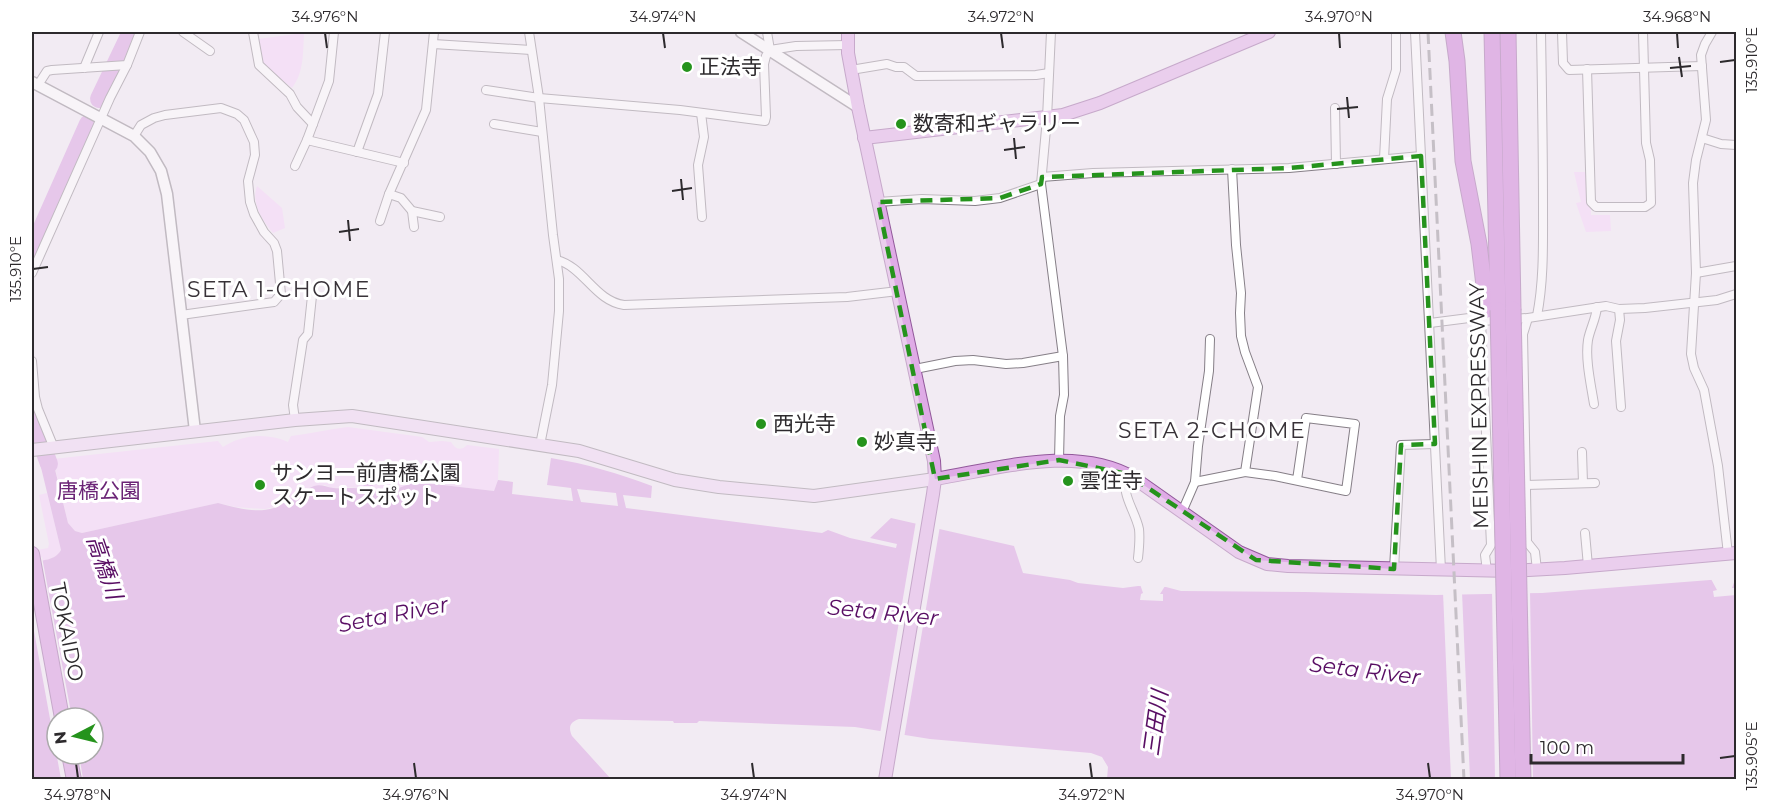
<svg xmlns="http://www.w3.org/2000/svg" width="1768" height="811" font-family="Montserrat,'Noto Sans JP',sans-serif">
  <rect width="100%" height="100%" fill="#f2ebf3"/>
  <!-- green -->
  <g fill="#f6d2fb">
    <path d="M304,33C303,52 304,73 292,88L264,65L261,59L258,39Z"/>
    <polygon points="1574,172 1587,172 1586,189 1591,189 1591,215 1610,215 1611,231 1586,232 1576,203 1581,202"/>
    <path d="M257,186L282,208L285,228L273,233C262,220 251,203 257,186Z"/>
    <path d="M348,427L422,437L429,442L442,441L451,442C456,450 461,451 467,445L499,449L498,480L494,491L417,482L408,484L401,489L382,492L365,482L362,489L351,487L331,488L325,485L311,487L290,497L278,506L265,509L236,507L218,503L82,533L75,531L68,523L53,459L218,441L223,447C242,434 268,433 288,442L291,436C310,434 329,429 348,427Z"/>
    <path d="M47,493L61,550C55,561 42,560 32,562V551L48,548L49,544L39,495Z"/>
  </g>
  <!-- water -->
  <path fill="#d79be0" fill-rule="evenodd" d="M51,453L68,523L75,531L82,533L218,503C236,508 260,515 279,506C286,502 291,496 299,494L300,490C306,490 309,488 314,486C321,484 326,487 333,488C343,489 352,487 362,489L365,482L372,483L374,489C390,496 401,485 417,482L494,491L498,480L513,482L512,494L573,501L571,488L547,485L551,458C587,464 617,473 652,486L651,498L623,495L626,508L822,533L828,530L850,538L896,548L897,544L870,538L891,518L1014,546L1023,573L1070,580L1078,583L1123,588L1138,586L1166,587L1181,591L1305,592L1436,595L1542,593L1736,578V779H1107L1108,767L1102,757L1091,753L930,739L855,727L699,721L697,723H674L673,721L579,719C570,722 568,727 572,736L611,779L32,780V562C42,560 55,561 61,550L38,455ZM577,489L616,493L618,506L581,502ZM57,718H93V754H57Z"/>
  <!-- pier -->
  <g fill="#f2ebf3">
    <polygon points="916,521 940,526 904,738 880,734"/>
    <polygon points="42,557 72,718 57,718 57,754 79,754 83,779 61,779 32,620 32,559"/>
    <polygon points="1736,577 1732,588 1736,588 1736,595 1714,597 1713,591 1717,590 1711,579"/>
    <polygon points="1140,584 1165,586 1160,594 1163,594 1163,601 1140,600 1141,594 1143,593"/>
    <polygon points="1492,591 1530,591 1533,779 1495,779"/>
    <polygon points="1443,592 1462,592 1470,779 1451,779"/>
  </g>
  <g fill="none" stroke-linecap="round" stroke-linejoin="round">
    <!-- river -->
    <g stroke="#d79be0" stroke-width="18">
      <polyline points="99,99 131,32"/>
      <polyline points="32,250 88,124"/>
      <polyline points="32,418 49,464"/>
    </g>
    <!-- minor casing -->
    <g stroke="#867f87" stroke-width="10">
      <g id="minor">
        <polyline points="183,32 210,51"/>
        <polyline points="253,32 259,65 290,94 297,107 313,124"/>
        <polyline points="529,32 539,98 553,235 559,279 559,311 552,385 540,445"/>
        <polyline points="1051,32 1047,118 1041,184 1063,356 1064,395 1060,416 1059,460"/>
        <polyline points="1415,32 1441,570"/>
        <polyline points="1562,32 1563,63 1569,70 1702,66"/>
        <polyline points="1712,32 1705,44 1701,55 1706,120 1696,160 1693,183 1696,273 1691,354 1694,368 1704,390 1718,466 1728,554"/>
        <polyline points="433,44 531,50"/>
        <polyline points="770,50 796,46 848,45"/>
        <polyline points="84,68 99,32"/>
        <polyline points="1587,69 1591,202 1596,207 1645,207 1651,203 1650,160 1646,143 1643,32"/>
        <polyline points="851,70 887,64 896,67 904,67 916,76 1036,75 1049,73"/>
        <polyline points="38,85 47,71 52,70 127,65 140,32"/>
        <polyline points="486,90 539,98 680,110 765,121 766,117 764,64 766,56 770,50 767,32"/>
        <polyline points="1335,108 1336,164"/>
        <polyline points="701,113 704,137 698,165 702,217"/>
        <polyline points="494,124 542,132"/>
        <polyline points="134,136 141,125 154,118 165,115 221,108 237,114 244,120 254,142 255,155 248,181 250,202 254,214 264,232 274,243 277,251 281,294 274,302 181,315"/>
        <polyline points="1702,138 1721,144 1736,145"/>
        <polyline points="307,140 404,163"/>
        <polyline points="357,152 378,94 385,32"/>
        <polyline points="1384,159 1387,99 1396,70 1396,32"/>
        <polyline points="295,166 307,140 329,81 334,32"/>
        <polyline points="1042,177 1093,173 1289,168 1421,156"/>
        <polyline points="389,194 401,198 412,211 440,217"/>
        <polyline points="878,202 922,199 975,201 1000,198 1041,184"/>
        <polyline points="412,211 414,227"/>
        <polyline points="380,221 389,194 426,110 434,32"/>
        <path d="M557,260C584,267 595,301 624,305L847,297L898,291"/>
        <polyline points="32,273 110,98 127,65"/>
        <polyline points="1696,273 1736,266"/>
        <polyline points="1619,309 1620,320 1616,341 1621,407"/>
        <path d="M1537,316C1544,280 1543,243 1543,206C1543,148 1542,90 1541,32"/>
        <polyline points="1528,318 1523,334 1527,542 1535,552 1537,570"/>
        <polyline points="1481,321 1491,545 1485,555 1487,571"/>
        <polyline points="1430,323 1469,318 1481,321 1528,318 1606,306 1619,309 1645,308 1717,300 1736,294"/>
        <polyline points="32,361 35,397 38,409 54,448"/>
        <polyline points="915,369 955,361 973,360 1006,364 1023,363 1063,356"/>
        <path d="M1594,404C1591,385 1585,359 1588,340C1590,329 1596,319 1597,307"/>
        <polyline points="295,420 293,405 303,340 308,334 312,296"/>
        <polyline points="1582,452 1583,483"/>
        <polyline points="1245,472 1275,476 1346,491 1355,424 1306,418 1297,480"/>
        <path d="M1127,474C1120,494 1135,510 1139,529C1140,538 1139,549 1138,558"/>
        <polyline points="1195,482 1245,472 1258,387 1245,352 1241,336 1240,313 1241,293 1236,245 1232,169"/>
        <polyline points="1526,485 1595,483"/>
        <polyline points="1182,512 1195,482 1198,446 1209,371 1210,339"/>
        <polyline points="1585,533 1588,566"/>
        <polyline points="1394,569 1401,445 1435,444"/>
      </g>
    </g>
    <!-- tertiary casing -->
    <g stroke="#867f87" stroke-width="13">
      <g id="tertiary">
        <polyline points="741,32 858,107"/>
        <polyline points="32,82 134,136 150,152 161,171 167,194 195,431"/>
      </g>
    </g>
    <!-- secondary casing -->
    <g stroke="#867f87" stroke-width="14">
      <polyline id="secondary" points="32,450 295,420 352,416 579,451 675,480 719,487 814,496 935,479"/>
    </g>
    <!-- primary casing -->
    <g stroke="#92599b" stroke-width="14">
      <g id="primary">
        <polyline points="848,32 848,53 858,107 934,461 935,479 933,494 885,780"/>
        <polyline points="864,138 1063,115 1100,103 1269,32"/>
        <path d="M935,479C997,469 1076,444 1134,478L1239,552L1267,564L1288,566L1511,571L1565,568L1736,553"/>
      </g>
    </g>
    <!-- trunk casing -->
    <g stroke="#92599b" stroke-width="16">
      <g id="trunk">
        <polyline points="32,554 62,718"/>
        <polyline points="69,754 74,780"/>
      </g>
    </g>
    <!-- motorway casing -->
    <g stroke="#92599b" stroke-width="17">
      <g id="motorway">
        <polyline points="1453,32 1457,61 1463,161 1479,244 1487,310"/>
        <polyline points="1492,32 1498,310"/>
        <polyline points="1508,32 1513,309"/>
      </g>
    </g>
    <!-- minor -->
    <use href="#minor" stroke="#fff" stroke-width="8"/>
    <!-- tertiary -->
    <use href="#tertiary" stroke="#fff" stroke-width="10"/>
    <!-- secondary -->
    <use href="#secondary" stroke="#efd5f3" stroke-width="12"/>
    <!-- primary -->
    <use href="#primary" stroke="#dfabe6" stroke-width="12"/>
    <!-- trunk -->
    <use href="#trunk" stroke="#d48fde" stroke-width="14"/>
    <!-- motorway -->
    <use href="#motorway" stroke="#c973d6" stroke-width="15"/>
    <!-- rail -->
    <polyline stroke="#8f8a90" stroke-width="3" stroke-dasharray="12 6" stroke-linecap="butt" points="1428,32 1464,780"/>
    <!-- motorway-bridge casing -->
    <g stroke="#92599b" stroke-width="17" stroke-linecap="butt">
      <g id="motorway-bridge">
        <polyline points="1513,309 1523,780"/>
        <polyline points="1498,310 1508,780"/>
      </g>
    </g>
    <!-- motorway-bridge -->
    <use href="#motorway-bridge" stroke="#c973d6" stroke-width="15"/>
  </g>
  <!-- marked area -->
  <path d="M0 0H1768V811H0ZM1421,156L1435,444L1401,445L1394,569L1256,560L1127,474L1059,460L935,479L878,202L1000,198L1041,184L1042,177L1289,168Z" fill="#f2ebf3" fill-opacity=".55" fill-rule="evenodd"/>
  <path fill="none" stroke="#25931c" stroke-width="4.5" stroke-dasharray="12 8" stroke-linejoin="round" d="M1421,156L1435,444L1401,445L1394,569L1256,560L1127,474L1059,460L935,479L878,202L1000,198L1041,184L1042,177L1289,168Z"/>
  <!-- ticks -->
  <path fill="none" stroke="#2d2a2d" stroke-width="2" d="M325,33L327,48M663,33L665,48M1001,33L1003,48M1339,33L1340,48M1677,33L1678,48M1679,57L1682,77M1720,62L1735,60M1670,68L1691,66M1347,97L1349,118M1337,109L1358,107M1014,138L1016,159M1004,150L1025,147M681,179L683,200M672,191L692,188M348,220L350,241M339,232L359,229M33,269L48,267M1720,758L1735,756M76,763L78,778M414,763L416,778M752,763L754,778M1090,763L1092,778M1428,763L1430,778"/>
  <!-- markers -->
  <g fill="#25931c" stroke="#fff" stroke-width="2">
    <circle cx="687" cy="67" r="6"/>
    <circle cx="901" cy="124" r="6"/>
    <circle cx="761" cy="424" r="6"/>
    <circle cx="862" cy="442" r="6"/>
    <circle cx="1068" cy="481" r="6"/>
    <circle cx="260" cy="485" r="6"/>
  </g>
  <g text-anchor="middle" stroke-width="6" stroke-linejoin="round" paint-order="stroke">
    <!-- poi labels -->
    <g font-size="21" fill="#2d2a2d" stroke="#fff" text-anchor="start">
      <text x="699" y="74">正法寺</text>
      <text x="913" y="131">数寄和ギャラリー</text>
      <text x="773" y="431">西光寺</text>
      <text x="874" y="449">妙真寺</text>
      <text x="272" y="480">サンヨー前唐橋公園<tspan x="272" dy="24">スケートスポット</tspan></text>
      <text x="1080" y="488">雲住寺</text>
    </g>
    <!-- street labels -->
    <g font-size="21" fill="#2d2a2d" stroke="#fff">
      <text transform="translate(1479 406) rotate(-91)" y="7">MEISHIN EXPRESSWAY</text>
      <text transform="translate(67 632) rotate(79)" y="7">TOKAIDO</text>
    </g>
    <!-- park labels -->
    <g font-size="21" fill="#6b2476" stroke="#fff">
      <text x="99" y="498">唐橋公園</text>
    </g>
    <!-- neighbourhood labels -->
    <g font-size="22" letter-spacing="1.5" fill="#383238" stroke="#fff">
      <text x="279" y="297">SETA 1-CHOME</text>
      <text x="1212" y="438">SETA 2-CHOME</text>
    </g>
    <!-- water labels -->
    <g font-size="22" font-style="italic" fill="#590e64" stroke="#fff">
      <text transform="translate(105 567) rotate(71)" y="8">高橋川</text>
      <text transform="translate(883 612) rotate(6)" y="8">Seta River</text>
      <text transform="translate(393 614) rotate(-11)" y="8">Seta River</text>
      <text transform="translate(1365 670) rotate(7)" y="8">Seta River</text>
      <text transform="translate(1155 723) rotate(-82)" y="8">三田川</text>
    </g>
  </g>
  <!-- border -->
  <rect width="1768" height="811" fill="none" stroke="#ffffff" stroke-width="66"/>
  <!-- north arrow -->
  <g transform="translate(75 736) rotate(263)"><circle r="28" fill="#ffffff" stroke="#abaaab" stroke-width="1.5"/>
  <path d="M0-4.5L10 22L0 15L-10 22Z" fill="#25931c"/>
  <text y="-9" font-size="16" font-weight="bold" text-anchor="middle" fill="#2d2a2d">N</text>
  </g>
  <!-- scale -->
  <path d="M1531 754v9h152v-9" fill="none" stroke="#2d2a2d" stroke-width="3"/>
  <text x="1540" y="754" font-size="18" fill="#2d2a2d" stroke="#ffffff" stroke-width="4.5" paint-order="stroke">100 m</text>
  <rect x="33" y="33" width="1702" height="745" fill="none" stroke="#2d2a2d" stroke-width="2"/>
  <g font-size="15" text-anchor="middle" fill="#2d2a2d">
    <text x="325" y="22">34.976°N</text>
    <text x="663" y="22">34.974°N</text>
    <text x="1001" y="22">34.972°N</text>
    <text x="1339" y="22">34.970°N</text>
    <text x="1677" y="22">34.968°N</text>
    <text transform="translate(1752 60) rotate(-90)" y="5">135.910°E</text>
    <text transform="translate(16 269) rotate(-90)" y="5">135.910°E</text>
    <text transform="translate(1752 756) rotate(-90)" y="5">135.905°E</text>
    <text x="78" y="800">34.978°N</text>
    <text x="416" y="800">34.976°N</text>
    <text x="754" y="800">34.974°N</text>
    <text x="1092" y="800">34.972°N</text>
    <text x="1430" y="800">34.970°N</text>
  </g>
</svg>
